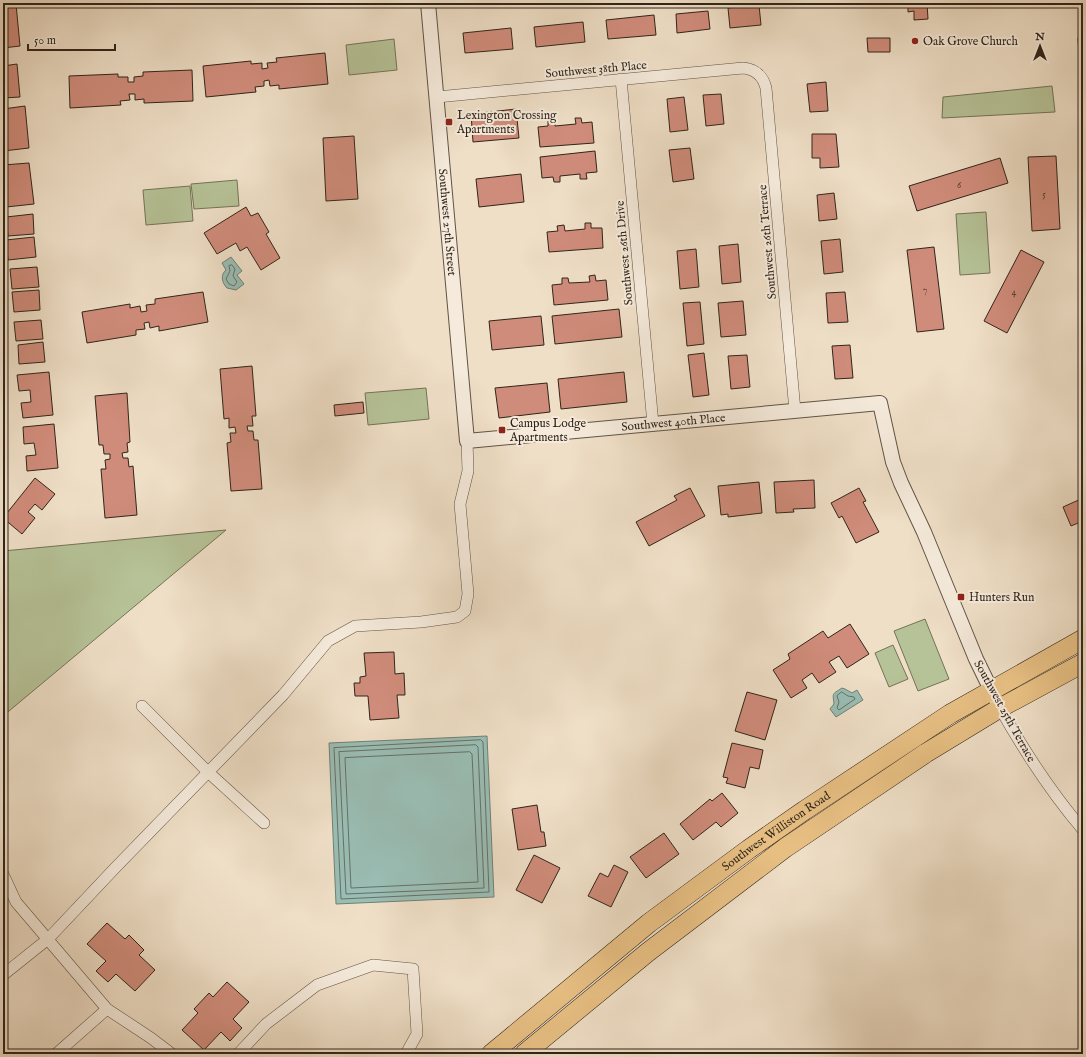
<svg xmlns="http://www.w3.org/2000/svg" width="1086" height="1057" font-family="'IM FELL English',serif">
  <rect width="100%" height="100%" fill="#efdfc7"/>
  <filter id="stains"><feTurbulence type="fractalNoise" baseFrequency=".005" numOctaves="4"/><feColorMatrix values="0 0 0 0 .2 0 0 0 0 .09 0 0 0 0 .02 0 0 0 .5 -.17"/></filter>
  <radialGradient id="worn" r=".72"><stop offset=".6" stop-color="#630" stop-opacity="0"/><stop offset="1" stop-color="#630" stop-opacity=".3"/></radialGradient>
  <!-- green -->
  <g fill="#b6c297" stroke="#737458">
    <polygon points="394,39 397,70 349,75 346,45"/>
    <polygon points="1052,86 1055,112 942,118 943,97"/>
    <polygon points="237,180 239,206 194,209 191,184"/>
    <polygon points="190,186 193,221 146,225 143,190"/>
    <polygon points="986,212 990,273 960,275 956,214"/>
    <polygon points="426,388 429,419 368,425 365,393"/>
    <polygon points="226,530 3,716 3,551"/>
    <polygon points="925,619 949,679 918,691 894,631"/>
    <polygon points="893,645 908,679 889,687 875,653"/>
  </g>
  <!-- water -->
  <g fill="#9abdb4" stroke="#708076">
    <path d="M231,257L242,271L237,275L244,284L236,290L227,288C222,283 220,275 226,270L222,263Z"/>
    <path d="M842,688L845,689L852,693L857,690L863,700L836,717L830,709L834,704C833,693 831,695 842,688Z"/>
    <polygon points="487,736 494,897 336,904 329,743"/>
  </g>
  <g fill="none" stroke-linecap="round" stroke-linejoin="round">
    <!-- shore -->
    <g stroke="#657167" stroke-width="1">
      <polygon points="232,265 235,269 233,276 237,282 234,286 229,284 226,279 230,271 229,266"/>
      <polygon points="842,692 848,696 854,697 855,699 839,710 837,708 839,702 837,696"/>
      <polygon points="481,740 483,742 489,892 341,899 334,748"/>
      <polygon points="476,745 478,747 484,888 346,894 339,752"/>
      <polygon points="470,752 472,754 478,882 351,888 345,758"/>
    </g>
  </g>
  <!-- building -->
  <g fill="#d08c7b" stroke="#30251a">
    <polygon points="908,3 927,3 928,19 914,20 914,11 908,12"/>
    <polygon points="16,4 20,46 3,48 3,6"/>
    <polygon points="759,5 761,25 730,28 728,8"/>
    <polygon points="708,11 710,29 677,33 676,14"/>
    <polygon points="654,15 656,35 608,39 606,20"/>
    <polygon points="583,22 585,42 536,47 534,27"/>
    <polygon points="511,28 513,49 465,53 463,33"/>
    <polygon points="867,38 890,38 890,52 868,52"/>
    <polygon points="1078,38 1083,38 1083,113"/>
    <polygon points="325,53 328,84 279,89 279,85 270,86 269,80 264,81 264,86 255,87 256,92 206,97 203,66 251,61 251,64 262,63 262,69 268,68 267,63 277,62 276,58"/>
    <polygon points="17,64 20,97 3,98 3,66"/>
    <polygon points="192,70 193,101 144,103 144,99 135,100 135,94 129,94 130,100 120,101 121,105 70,108 69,76 118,74 118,77 128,77 128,82 134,82 134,77 143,76 143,72"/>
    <polygon points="826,82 828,111 810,112 807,84"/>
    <polygon points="721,94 724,124 706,126 703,95"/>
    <polygon points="684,97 688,130 670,132 667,99"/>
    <polygon points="25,106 29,148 3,151 3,109"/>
    <polygon points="516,109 519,138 473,142 471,114"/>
    <polygon points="575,118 581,118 582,123 592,122 594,143 540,147 538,127 548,126 548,121 555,120 555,126 576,124"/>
    <polygon points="812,134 836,134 839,167 820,168 820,158 812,158"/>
    <polygon points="354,136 358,199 326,201 323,138"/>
    <polygon points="690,148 694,179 673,182 669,150"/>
    <polygon points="595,151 597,172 586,173 587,179 580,179 580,174 560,176 560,182 554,182 553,177 542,178 540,157"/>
    <polygon points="1056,156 1060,229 1032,231 1028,157"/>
    <polygon points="1000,158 1008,183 917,211 909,186"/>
    <polygon points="29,163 34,204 6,207 3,165"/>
    <polygon points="521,174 524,202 479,207 476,179"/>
    <polygon points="834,193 837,219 819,221 817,195"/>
    <polygon points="246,207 251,216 258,213 269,232 266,234 280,258 261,270 247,247 240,251 236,243 217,254 204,233"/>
    <polygon points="33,214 34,234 8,236 6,217"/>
    <polygon points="585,223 591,223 591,228 602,228 603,248 549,252 547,232 558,231 557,226 564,225 565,231 585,229"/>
    <polygon points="34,237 36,257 8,260 6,240"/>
    <polygon points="840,239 843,272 824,274 821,241"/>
    <polygon points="738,244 741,282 722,284 719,246"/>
    <polygon points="934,247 944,329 917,332 907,250"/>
    <polygon points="696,249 699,287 680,289 677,251"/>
    <polygon points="1021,250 1044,262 1007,333 984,321"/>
    <polygon points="37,267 39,287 12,289 10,269"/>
    <polygon points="595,275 596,281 606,280 608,300 554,305 552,285 562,284 562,278 568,278 569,283 590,282 589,276"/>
    <polygon points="39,290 40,310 14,312 12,292"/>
    <polygon points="203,292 208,322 159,331 159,326 150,328 149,322 144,323 145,329 136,330 136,335 87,343 82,312 130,304 130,308 140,306 141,312 147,311 146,305 155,304 155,299"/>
    <polygon points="845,292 848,322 828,323 826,293"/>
    <polygon points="743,301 746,335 721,337 718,303"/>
    <polygon points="700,302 704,344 687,346 683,303"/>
    <polygon points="619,309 622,337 555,344 552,316"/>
    <polygon points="541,316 544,345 492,350 489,321"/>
    <polygon points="41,320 43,339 16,341 14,322"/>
    <polygon points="43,342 45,362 19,364 18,345"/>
    <polygon points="850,345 853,378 835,379 832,346"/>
    <polygon points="704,353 709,395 693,397 688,355"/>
    <polygon points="747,355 750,387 731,389 728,356"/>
    <polygon points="252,366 256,416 252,416 253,426 247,426 248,431 253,431 254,440 258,440 262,489 231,491 227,443 231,442 230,433 236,433 235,427 229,428 229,418 224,419 220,369"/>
    <polygon points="49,372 53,415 23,418 21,403 31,402 30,390 19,391 17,375"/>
    <polygon points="624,372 627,402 561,409 558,379"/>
    <polygon points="547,383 550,412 499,418 495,388"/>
    <polygon points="127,393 130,442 127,443 128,452 122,453 123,458 128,458 129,467 133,466 137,515 105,518 101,469 106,469 105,460 110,459 110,454 104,454 103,445 99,445 95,396"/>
    <polygon points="363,402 364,413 335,416 334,405"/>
    <polygon points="54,424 58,468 27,471 26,456 36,455 34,443 24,444 23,427"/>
    <polygon points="35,478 55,494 42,510 35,504 28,512 35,518 22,534 3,518"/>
    <polygon points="814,480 815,508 793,509 794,512 776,513 774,482"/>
    <polygon points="759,482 762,513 728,517 728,514 721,515 718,486"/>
    <polygon points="690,488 705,516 649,546 636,522 677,500 674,496"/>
    <polygon points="859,488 866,501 863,502 879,532 856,543 842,516 839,518 831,503"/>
    <polygon points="1083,498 1083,521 1071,526 1063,507"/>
    <polygon points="850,624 869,654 847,668 839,656 829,662 836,672 819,683 812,673 802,680 807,688 791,698 773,670 790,659 788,654 823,631 828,638"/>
    <polygon points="394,652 395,674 404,673 405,695 397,695 399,718 370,720 368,696 355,696 354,683 360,683 360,677 366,676 364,653"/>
    <polygon points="747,692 777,700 765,740 735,731"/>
    <polygon points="732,743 763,750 759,769 750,767 745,788 726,783 728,778 723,777"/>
    <polygon points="722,793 738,813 721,827 716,822 693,840 680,824 710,799 712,801"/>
    <polygon points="537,805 541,832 544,832 546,846 518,850 512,809"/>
    <polygon points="664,833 679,854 646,878 630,857"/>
    <polygon points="534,855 560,868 542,903 516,890"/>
    <polygon points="614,865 628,872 611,907 588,896 600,873 608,877"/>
    <polygon points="107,923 125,939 129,935 144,950 139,955 155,970 135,991 116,974 108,982 96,971 106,961 87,944"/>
    <polygon points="227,982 249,1002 233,1019 242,1028 230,1041 221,1032 204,1050 182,1030 198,1013 194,1009 209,993 213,997"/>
  </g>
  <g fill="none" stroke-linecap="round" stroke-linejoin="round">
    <!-- minor casing -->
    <g stroke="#605445" stroke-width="12">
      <g id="minor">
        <polyline points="621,79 653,424"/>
        <path d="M437,97L743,68C755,69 763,76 766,88L795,411"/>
        <polyline points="142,706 208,772 264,823"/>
        <path d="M1000,708C1024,751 1051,792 1083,830"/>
        <polyline points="3,874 16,902 107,1009 151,1038 172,1054"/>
        <polyline points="3,975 48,939 115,868 283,695 328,641 355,626 421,622 457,617 465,611 468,594 460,504 468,471 467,441"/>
        <polyline points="56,1054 107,1009"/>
        <polyline points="238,1054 266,1024 317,985 373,965 413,969 417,1034 406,1054"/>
      </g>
    </g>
    <!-- tertiary casing -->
    <g stroke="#605445" stroke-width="16">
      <g id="tertiary">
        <path id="s1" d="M428,3L467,441L880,403L893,462L901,483L924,532L976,659L995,698"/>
      </g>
    </g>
    <!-- trunk casing -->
    <g stroke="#30251a" stroke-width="20">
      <g id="trunk">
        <path id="s2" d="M491,1054L649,923L749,849L805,810L950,714L1083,639"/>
        <polyline points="524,1054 648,952 785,848 926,753 1000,708 1083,663"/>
      </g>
    </g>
    <!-- minor -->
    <use href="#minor" stroke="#f5eadb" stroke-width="11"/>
    <!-- tertiary -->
    <use href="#tertiary" stroke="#f5eadb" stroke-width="14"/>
    <!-- trunk -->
    <use href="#trunk" stroke="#e8c084" stroke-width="19"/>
  </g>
  <!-- markers -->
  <g fill="#8f2418" stroke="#f5eadb" stroke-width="1.5">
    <circle cx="915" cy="41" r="4"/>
    <rect x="445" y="118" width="8" height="8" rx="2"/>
    <rect x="498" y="426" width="8" height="8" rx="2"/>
    <rect x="957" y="593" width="8" height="8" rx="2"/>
  </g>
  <g text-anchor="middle" stroke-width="4" stroke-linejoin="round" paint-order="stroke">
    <!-- number labels -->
    <g font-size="10" fill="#583f32">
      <text x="959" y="188">6</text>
      <text x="1044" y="197">5</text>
      <text x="925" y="293">7</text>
      <text x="1014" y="295">4</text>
    </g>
    <!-- poi labels -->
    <g font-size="12" fill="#30251a" stroke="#f5eadb" text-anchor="start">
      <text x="923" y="45">Oak Grove Church</text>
      <text x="457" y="119">Lexington Crossing<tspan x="457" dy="14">Apartments</tspan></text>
      <text x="510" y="427">Campus Lodge<tspan x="510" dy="14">Apartments</tspan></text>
      <text x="969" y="601">Hunters Run</text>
    </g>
    <!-- street labels -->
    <g font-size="12" fill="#30251a" stroke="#f5eadb">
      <text transform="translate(596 69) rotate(-5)" y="4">Southwest 38th Place</text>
      <text dy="4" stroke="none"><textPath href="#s1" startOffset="220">Southwest 27th Street</textPath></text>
      <text transform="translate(767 242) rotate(-95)" y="4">Southwest 26th Terrace</text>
      <text transform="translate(624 253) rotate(-95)" y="4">Southwest 26th Drive</text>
      <text dy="4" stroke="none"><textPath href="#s1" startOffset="647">Southwest 40th Place</textPath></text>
      <text transform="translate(1005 711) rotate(61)" y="4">Southwest 25th Terrace</text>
      <text dy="4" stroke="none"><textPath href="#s2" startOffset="362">Southwest Williston Road</textPath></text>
    </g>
  </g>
  <!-- margin -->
  <rect width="1086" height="1057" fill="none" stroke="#efdfc7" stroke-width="16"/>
  <rect x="4" y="4" width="1078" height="1049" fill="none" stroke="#30251a" stroke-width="2"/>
  <rect x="8" y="8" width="1070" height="1041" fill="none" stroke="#30251a"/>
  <!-- north arrow -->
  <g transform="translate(1040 46)" stroke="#f5eadb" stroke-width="3" paint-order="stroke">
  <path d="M0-3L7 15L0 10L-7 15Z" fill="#30251a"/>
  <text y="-6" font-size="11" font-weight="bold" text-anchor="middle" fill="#30251a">N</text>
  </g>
  <!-- scale -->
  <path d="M28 44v6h87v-6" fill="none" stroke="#30251a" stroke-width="2"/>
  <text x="34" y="44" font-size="12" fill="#30251a" stroke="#f5eadb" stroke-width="3" paint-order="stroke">50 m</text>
  <rect width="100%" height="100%" filter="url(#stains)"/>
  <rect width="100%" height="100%" fill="url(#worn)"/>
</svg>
